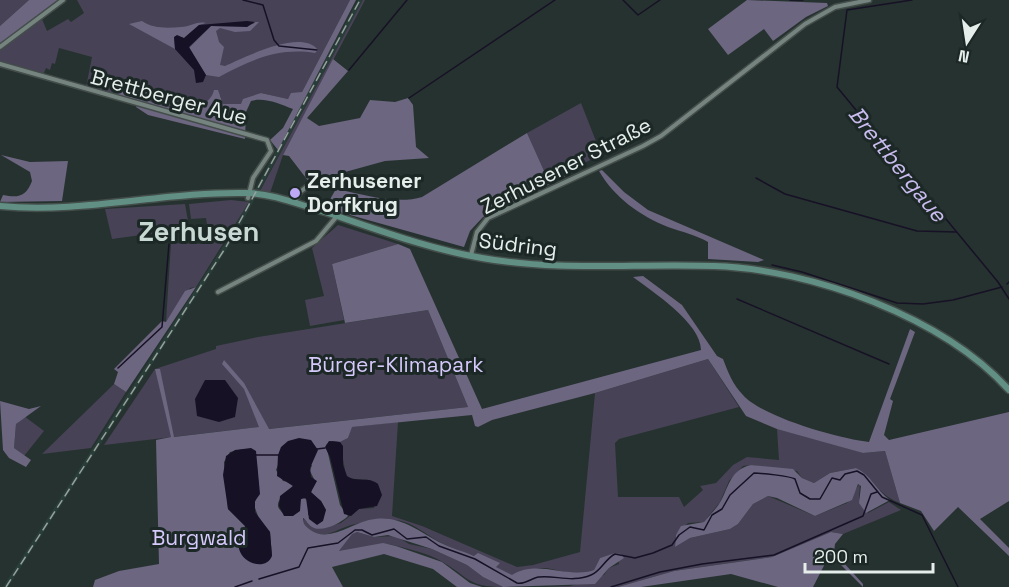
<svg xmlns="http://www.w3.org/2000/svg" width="1009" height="587" font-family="'Space Grotesk',sans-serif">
  <rect width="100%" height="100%" fill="#26322f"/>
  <!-- built -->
  <polygon fill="#2a3e39" points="358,0 363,0 232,241 8,587 3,587 228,239"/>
  <!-- green -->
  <g fill="#474256">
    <polygon points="0,0 29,0 0,26"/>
    <polygon points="77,0 350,0 302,92 288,99 261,93 241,104 223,104 220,95 205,105 164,108 86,87 92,57 59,48 55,64 52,63 50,70 46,68 43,75 0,61 0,50 42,19 47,31 68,19 71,22 84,13"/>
    <polygon points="363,0 365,0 283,155 270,193 260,191"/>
    <polygon points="581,103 601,154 581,165 582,168 550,184 527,133"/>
    <polygon points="231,200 249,202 196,287 190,288 166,322 171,243 210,244 206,218 191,219 189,204"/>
    <polygon points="185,204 188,221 178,230 112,239 105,209"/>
    <polygon points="338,225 398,244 332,264 344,320 310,326 305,300 324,296 312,248"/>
    <polygon points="428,310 468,407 268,429 259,427 104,445 155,369 216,349 216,346 258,337"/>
    <path d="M708,359L739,407L619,439L615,443L618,497H679L684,507L703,490L700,486L716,483L733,465L747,457L779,460L777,429L781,428L863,453L885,451L900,503C880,496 873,479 856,468L830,473L814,483L802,478L797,471L751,465L743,466L729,481L720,502L704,522L688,523L676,535L675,547L690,538L730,529L738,524L753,504L768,496L815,516L847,503L860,483L859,498L868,513L889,502L901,510L843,534L831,532L772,557L674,571L618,587H544L570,586L604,575L609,568L619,564L618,553L600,558L594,570C576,576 563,571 546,568C537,567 522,573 513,576L495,567L499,563C479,557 456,552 438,541C423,533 411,520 392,520C381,520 362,522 351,525C332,531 318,545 302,522L305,517L326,527L341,523L359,509L374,508L378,484C368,476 357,483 346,476L340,442L348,438L351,427L398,422L392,516L422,526L517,567L533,565L580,552L595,393Z"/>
    <polygon points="114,384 126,392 91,448 42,454"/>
    <polygon points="24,416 44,431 24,456 14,448 16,424"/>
    <path d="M357,532L374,537L396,536L409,544L432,549L467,565L483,577L503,587C467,587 469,577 441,561C428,553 408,549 393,545C374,541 357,554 339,551L352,533Z"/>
  </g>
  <!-- forest -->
  <g fill="#6c6680" fill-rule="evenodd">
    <polygon points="29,0 58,0 0,44 0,26"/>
    <path d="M350,0H356L278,150L270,140L283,128L293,109C279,104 265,97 251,101L246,112L245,139L148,115L136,107V103L113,96L124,82L130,80L148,91L149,101C168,110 208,115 214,90H218L223,104H241L243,99L261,93L288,99L291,93L302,92Z"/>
    <polygon points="747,0 827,3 828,6 806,17 773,41 764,29 728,55 708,29"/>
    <path d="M142,21C153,29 168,28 181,27C191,27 195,21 206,23L199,25L184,38L174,37L175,49L129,24Z"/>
    <path d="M255,22H259L250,31L235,32L220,28L216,31L219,42L224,47L220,65L225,66C244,58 301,28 318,50L315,53C279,47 250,60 219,77L206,75L189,48L211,26L253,24Z"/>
    <polygon points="333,59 348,71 307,118 319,126 360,118 370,100 395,102 408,98 413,105 416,147 429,158 385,161 309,182 289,156 283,155"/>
    <path d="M527,133L550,184L483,217L470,231L464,247L325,208L336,189C361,194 397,205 422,197Z"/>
    <path d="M1,155L30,162L68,161L62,201L0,202L3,195C18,198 26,197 32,181L30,172Z"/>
    <path d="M602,170L624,192L648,210L764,260L758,262L708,259V242C696,235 682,232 668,227C640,216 614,197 599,171Z"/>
    <path d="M398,244L410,249L482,409L701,350C701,323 653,292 633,277L643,276L682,305L717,356L723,359C728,372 733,385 743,395C762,417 840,439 869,442L910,329L915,332L890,399L893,401L884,435L889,440L1009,412V501L980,519L1009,548V556L958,507L934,531L921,511L900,503L885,451L863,453L777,429L746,416L708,359L595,393L492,420L478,427L475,426L472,415L352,427L348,438L340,442L332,441L326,445L340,505L348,516C341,523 322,533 312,527C307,524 307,520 303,518C303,523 304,525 309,529C329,545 353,521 375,519C401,516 418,531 439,542C450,548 463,551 474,556L478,553L500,563L496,567L512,575C538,559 566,579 594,570L600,558L615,553L621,554L624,558L609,568L595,584L503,587L483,577L467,565L432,549L388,535L374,537L357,532L352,534L339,551L383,543L396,546L442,562L470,583L482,587H457L433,569L384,554L332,567L343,587H93L95,580L119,571L159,564L156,440L171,437L155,369H160L174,437L259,427L244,389L222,364L224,360L244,383L269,429L468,407L428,310L345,323L332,264ZM244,449L257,465L259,490L254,505L259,519L270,532L272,556L241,553L240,541L245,526L228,509L224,462L230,452ZM280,460L312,465L310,471L314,479L311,493L321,501L326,510L308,515V501L303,497L287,516C266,502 287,496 293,486L290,482L283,481L276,470Z"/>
    <polygon points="196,287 126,392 114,384 118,372 114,369 162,321 166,322 185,291"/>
    <polygon points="0,401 29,409 41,406 16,424 14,448 31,460 26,467 9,458 3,450"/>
    <path d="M751,465L793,469L802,478L814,483L830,473L856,468C871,475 876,490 890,500L866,513L859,503L861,486L858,484L852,500L815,516L777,498L768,496L753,504L738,524L730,529L690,538L675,547L676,535L681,526L704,522C709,516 715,510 719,504C729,488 729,470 751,465Z"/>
    <polygon points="831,532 843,534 835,544 834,552 863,584 863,587 830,554 813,587 778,587 731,574 641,587 618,587 674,571 772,557"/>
  </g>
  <!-- water -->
  <g fill="#171126">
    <polygon points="247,21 255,22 247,27 211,26 189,47 206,75 203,82 196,83 194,70 175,49 174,37 177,35 184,38 199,25"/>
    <polygon points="205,380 225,380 238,398 235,417 219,422 197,416 195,399"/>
    <polygon points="299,438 311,440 318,450 310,468 311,477 317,481 311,492 321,501 326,510 323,521 317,525 309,519 306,498 301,499 300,511 293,516 284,516 279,506 280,496 293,486 277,476 278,455 281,447 288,441"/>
    <path d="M329,441L340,442L343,446V465L347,476C357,483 368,476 378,484L382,495L377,506L359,509L351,516L344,514L330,457L325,447Z"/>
    <path d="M251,448L256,451L260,494L255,501V512L270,532L272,556C266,571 243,564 239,549C238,542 245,534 245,526L228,509L223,475L226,456L235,450Z"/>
  </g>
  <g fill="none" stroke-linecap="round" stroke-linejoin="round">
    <!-- stream -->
    <g stroke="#171126" stroke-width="1.5">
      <polyline points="243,0 263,5 274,40 279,46 317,50"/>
      <polyline points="623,0 638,15 660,0"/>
      <polyline points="790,0 803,0"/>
      <polyline points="912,0 847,10 837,87 998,282 1009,299"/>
      <polyline points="349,70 407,0"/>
      <polyline points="409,98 555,0"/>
      <polyline points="756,178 785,194 917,231 956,232"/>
      <polyline points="772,265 802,272 897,303 923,304 953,300 1002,287"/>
      <polyline points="1007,284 1009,282"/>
      <polyline points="737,299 889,364"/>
      <polyline points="118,368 162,327 169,244"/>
      <polyline points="317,449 325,448"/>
      <polyline points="256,455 278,455"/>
      <path d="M259,579L299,567L308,548L338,543L355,530H362L372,535L394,529L407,539L426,537L439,546L475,559L517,583C525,585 531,578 539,577C555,575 573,583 591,575C601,571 605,559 615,554L635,558L653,553L672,545L679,535L690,527L704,530L712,515L722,509L730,495L754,473C760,473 790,476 795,479L800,493L810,499H820L832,478L840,480L845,474L857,471L864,475L882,497L922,515L958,587"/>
      <polyline points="235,587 252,581"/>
      <polyline points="611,587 660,572 702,564 774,555 863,516 871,494 877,492"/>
    </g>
    <!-- street casing -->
    <g stroke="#434d4a" stroke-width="7">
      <g id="street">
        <polyline points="0,47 63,0"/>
        <polyline points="0,64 267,140 271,151 253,178 248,198"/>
        <polyline points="294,203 300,192 313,182"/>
        <polyline points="471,255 477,232 488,218 643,146 661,136 805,24 835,7 869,0"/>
        <polyline points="218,292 316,241 337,216"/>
      </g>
    </g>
    <!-- secondary casing -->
    <g stroke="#434d4a" stroke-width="9">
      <path id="secondary" d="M0,206C83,214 165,191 248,193C274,194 300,205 325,212C376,229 428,249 482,258C561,272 635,263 714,266C811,269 943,317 1009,390"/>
    </g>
    <!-- street -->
    <use href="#street" stroke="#768480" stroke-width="4"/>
    <!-- secondary -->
    <use href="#secondary" stroke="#618f84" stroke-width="6"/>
    <!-- rail -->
    <polyline stroke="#97a19e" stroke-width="1.5" stroke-dasharray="9 4.5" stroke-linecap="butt" points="6,587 226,247 360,0"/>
  </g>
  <!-- markers -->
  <circle fill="#bea9f5" stroke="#1c2825" stroke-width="2" cx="295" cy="193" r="6"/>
  <g text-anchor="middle" stroke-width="6" stroke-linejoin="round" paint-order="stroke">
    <!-- street labels -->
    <g font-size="21" fill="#e6eeec" stroke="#1c2825">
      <text transform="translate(169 97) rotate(15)" y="7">Brettberger Aue</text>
      <text transform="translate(566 166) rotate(-27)" y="7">Zerhusener Straße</text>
      <text transform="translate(518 245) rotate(7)" y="7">Südring</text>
    </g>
    <!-- poi labels -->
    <g font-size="21" font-weight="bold" fill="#e6eeec" stroke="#1c2825" text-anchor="start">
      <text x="307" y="188">Zerhusener<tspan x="307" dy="24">Dorfkrug</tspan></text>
    </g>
    <!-- park labels -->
    <g font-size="21" fill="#d6c9fc" stroke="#1c2825">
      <text x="396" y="372">Bürger-Klimapark</text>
      <text x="199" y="545">Burgwald</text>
    </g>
    <!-- water labels -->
    <g font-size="22" font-style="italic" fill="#c9bcef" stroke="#1c2825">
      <text transform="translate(898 164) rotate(51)" y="8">Brettbergaue</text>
    </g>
    <!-- district labels -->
    <g font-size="27" font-weight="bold" fill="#c8d8d3" stroke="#1c2825">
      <text x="199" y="241">Zerhusen</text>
    </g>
  </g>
  <!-- north arrow -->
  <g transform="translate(967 42) rotate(192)" stroke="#1c2825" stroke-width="4.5" paint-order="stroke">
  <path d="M0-4.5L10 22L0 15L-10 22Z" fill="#e6eeec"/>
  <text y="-9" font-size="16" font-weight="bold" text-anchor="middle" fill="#e6eeec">N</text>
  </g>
  <!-- scale -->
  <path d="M805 563v9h128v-9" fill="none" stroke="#e6eeec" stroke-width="3"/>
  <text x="814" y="563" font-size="18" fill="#e6eeec" stroke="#1c2825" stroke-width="4.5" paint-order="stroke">200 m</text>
</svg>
